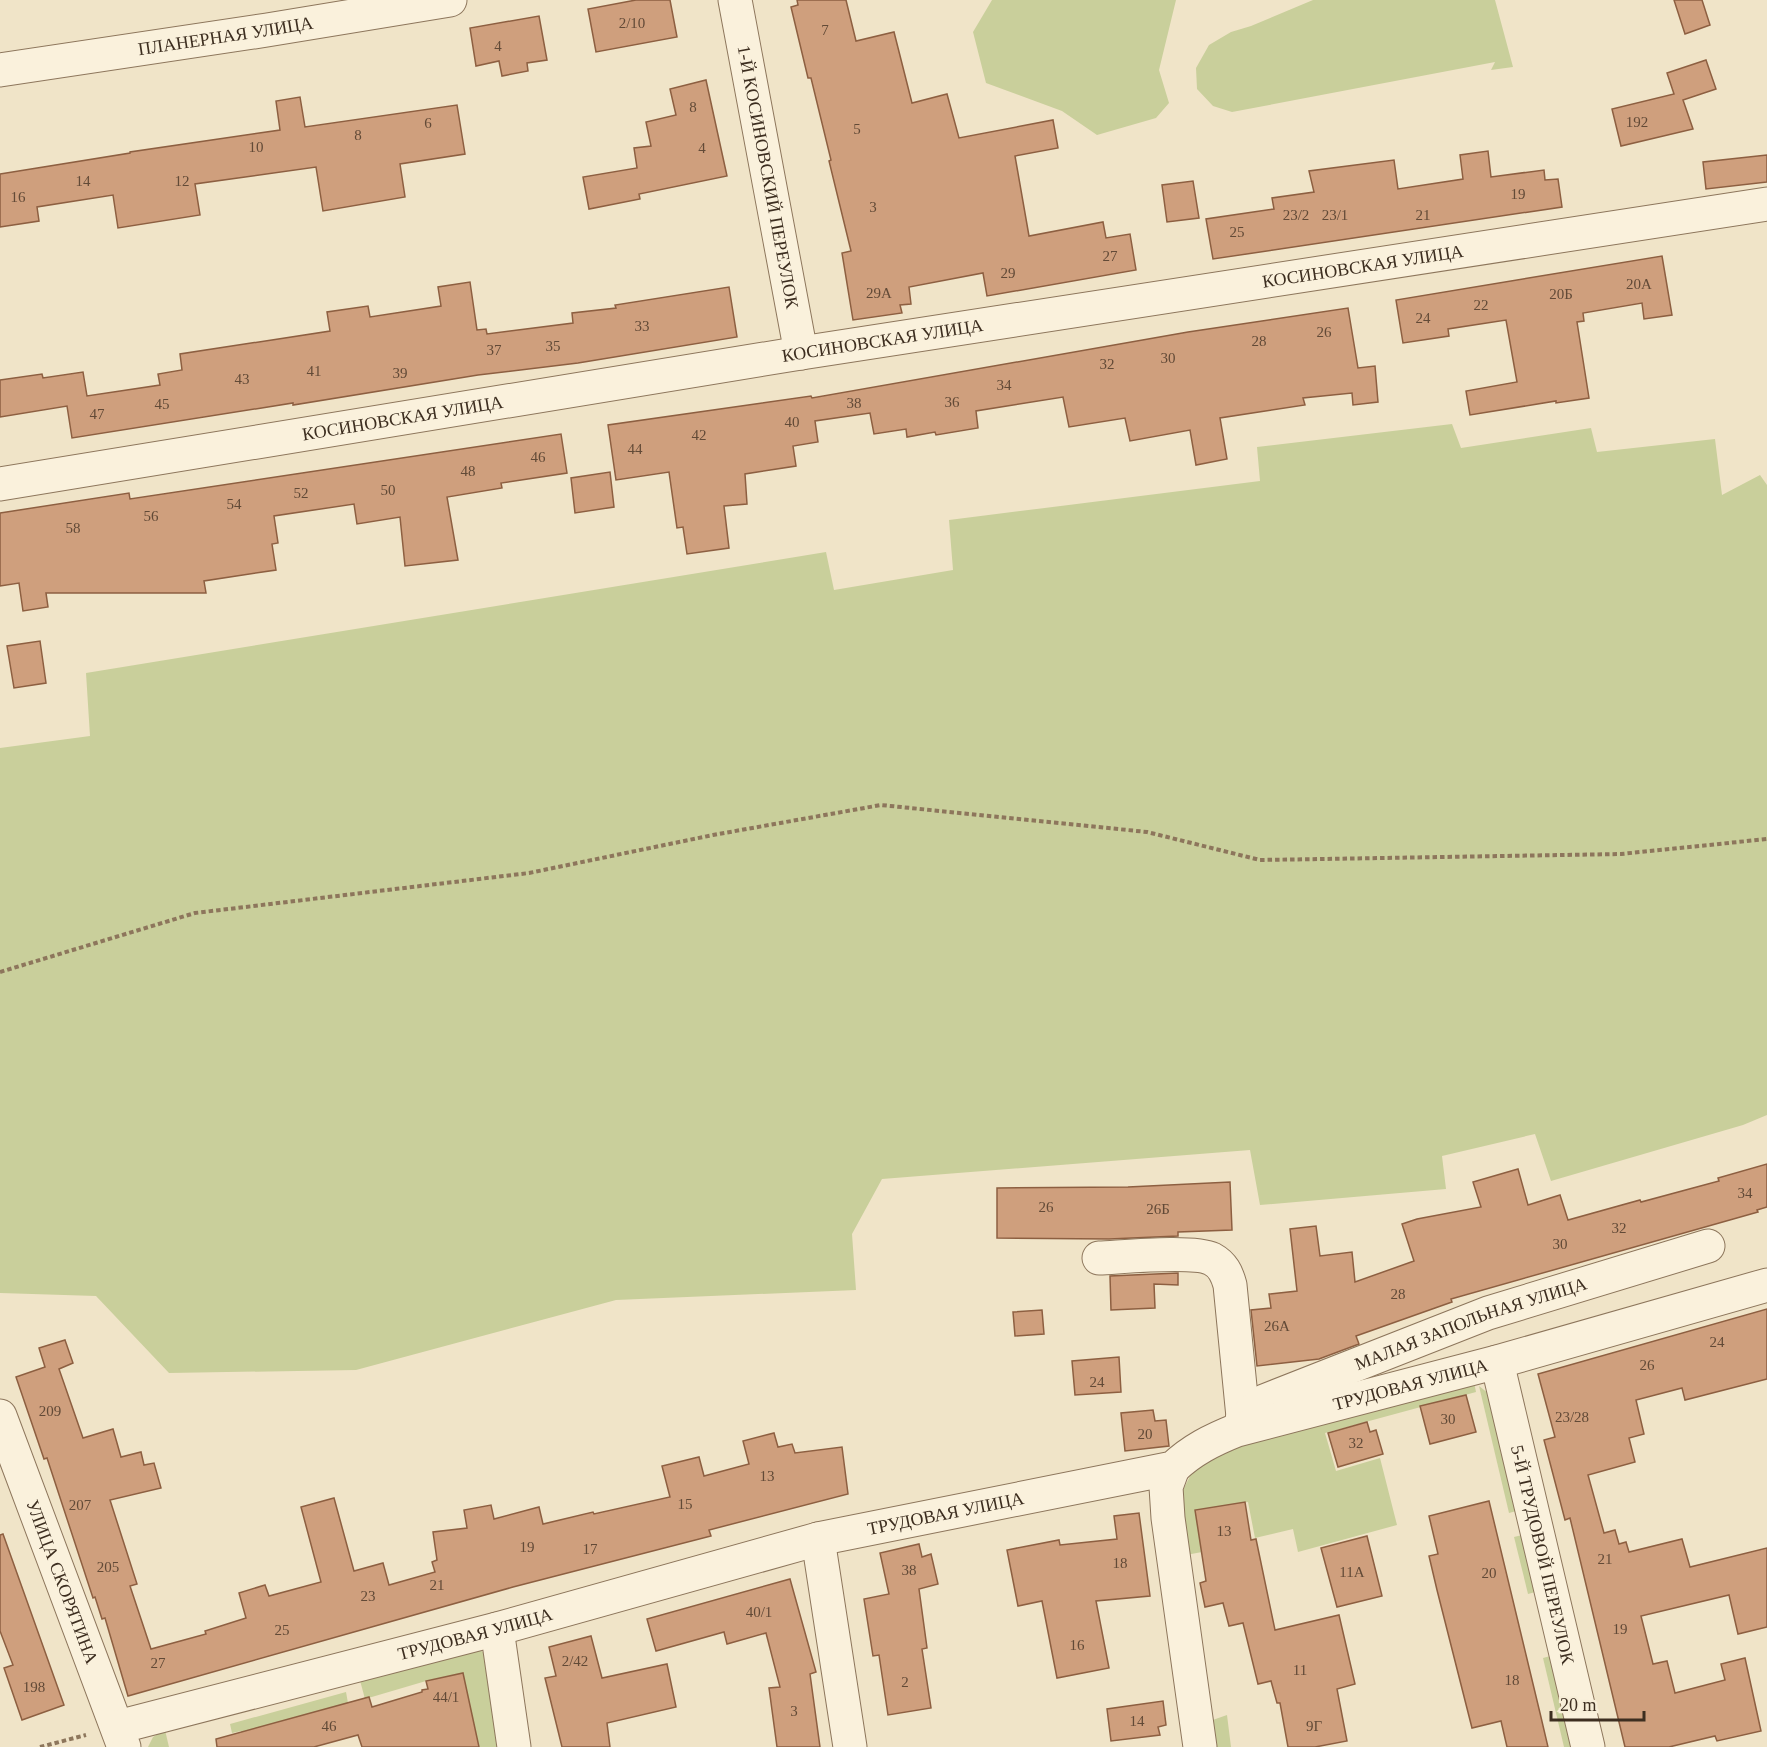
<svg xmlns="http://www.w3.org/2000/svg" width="1767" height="1747" font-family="Georgia,serif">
  <rect width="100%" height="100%" fill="#f0e4c8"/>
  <!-- green -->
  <g fill="#c9cf9b">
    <polygon points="992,0 1176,0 1159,70 1169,103 1156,118 1097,135 1062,111 986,83 973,32"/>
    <polygon points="1313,0 1495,0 1513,67 1491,70 1495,62 1232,112 1213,106 1197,89 1196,68 1209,45 1231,32 1251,26"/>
    <polygon points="1452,424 1461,448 1591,428 1597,452 1715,439 1722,495 1760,475 1767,485 1767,1115 1743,1125 1551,1181 1535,1134 1442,1156 1446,1189 1260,1205 1250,1150 882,1179 852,1234 856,1290 616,1300 356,1370 169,1373 96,1296 0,1293 0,748 90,736 86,673 826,552 834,590 953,570 949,520 1260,481 1257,447"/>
    <polygon points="1474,1382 1476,1392 1325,1433 1336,1471 1380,1458 1397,1525 1298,1552 1293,1529 1255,1538 1248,1502 1195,1510 1202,1552 1186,1555 1181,1494 1194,1468 1217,1447"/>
    <polygon points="1479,1386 1493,1397 1520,1510 1509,1513"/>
    <polygon points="1526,1534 1539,1591 1528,1594 1514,1537"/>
    <polygon points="476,1648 483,1652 487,1659 501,1747 479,1747 462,1673 426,1681 365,1699 358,1673"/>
    <polygon points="1554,1655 1576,1747 1564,1747 1543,1658"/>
    <polygon points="346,1692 348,1703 241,1733 241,1731 232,1733 230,1724"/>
    <polygon points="1227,1715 1231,1747 1210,1747 1207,1722"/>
    <polygon points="165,1730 169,1747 148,1747 153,1737"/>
  </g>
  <!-- building -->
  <g fill="#cf9f7d" stroke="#8d5f41" stroke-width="1.5">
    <polygon points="636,0 670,0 677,37 596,52 588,9"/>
    <polygon points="797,0 846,0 856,41 894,32 912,103 947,94 959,138 1053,120 1058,148 1015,156 1029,236 1103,222 1106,238 1130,234 1136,270 987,296 983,273 909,287 911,304 900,305 902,313 853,320 842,253 851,251 829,161 831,160 811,78 808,78 791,7 798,5"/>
    <polygon points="1674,0 1702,0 1710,25 1685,34"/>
    <polygon points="539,16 547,60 527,63 528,71 502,76 499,61 476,66 470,28"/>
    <polygon points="1706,60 1716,89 1683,100 1693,129 1621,146 1612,109 1674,94 1667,73"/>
    <polygon points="706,80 727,176 639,194 640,199 589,209 583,177 637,168 634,148 651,146 646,122 676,115 670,89"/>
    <polygon points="300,97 305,127 457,105 465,154 400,164 405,197 323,211 316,167 195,184 200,215 118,228 113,195 37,207 39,221 0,227 0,174 130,153 130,152 280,130 276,101"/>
    <polygon points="1488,151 1491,177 1544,170 1545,180 1558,179 1562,207 1213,259 1206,219 1274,209 1272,198 1314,192 1309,171 1394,160 1398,189 1463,179 1460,155"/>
    <polygon points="1767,155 1767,182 1706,189 1703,162"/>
    <polygon points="1193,181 1199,218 1167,222 1162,185"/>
    <polygon points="1662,256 1672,315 1644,319 1642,303 1583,313 1584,321 1577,322 1589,398 1556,403 1556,401 1470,415 1466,391 1517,382 1506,320 1448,329 1449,336 1403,343 1396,300"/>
    <polygon points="470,282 477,330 486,329 487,334 573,323 572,313 616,308 615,305 729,287 737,337 578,363 478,375 293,405 293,403 72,438 67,406 0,417 0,380 42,374 43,378 83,372 87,396 160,385 158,374 182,370 180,354 330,331 327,312 368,306 370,317 441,306 438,287"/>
    <polygon points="1348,308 1358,368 1375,366 1378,402 1353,405 1352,393 1303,398 1305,405 1220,418 1227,459 1196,465 1190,430 1130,441 1125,418 1069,427 1063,397 976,411 978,428 936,435 935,432 907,437 906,429 874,434 870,413 815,421 818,442 793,446 796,466 745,474 747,504 724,506 729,548 687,554 683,527 677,528 669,472 616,480 608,425 811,396 812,398 1188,332"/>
    <polygon points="561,434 567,473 501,483 502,488 447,497 458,560 405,566 400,517 357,524 354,504 274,516 278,543 272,544 276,570 204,581 206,593 46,593 48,607 23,611 19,583 0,586 0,513 129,493 130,499"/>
    <polygon points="610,472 614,507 575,513 571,478"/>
    <polygon points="40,641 46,683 14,688 7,646"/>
    <polygon points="1767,1164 1767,1207 1757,1210 1758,1212 1451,1299 1452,1302 1356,1336 1359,1344 1319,1359 1257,1366 1251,1310 1271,1308 1269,1294 1297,1291 1290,1229 1316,1226 1320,1256 1352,1252 1355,1282 1414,1261 1402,1224 1417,1219 1481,1207 1473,1182 1518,1169 1528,1205 1560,1195 1568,1220 1640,1200 1641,1202 1719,1181 1718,1178"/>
    <polygon points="1230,1182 1232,1230 1178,1232 1178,1236 1109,1239 997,1238 997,1188 1128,1187"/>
    <polygon points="1178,1273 1178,1285 1154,1284 1155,1308 1111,1310 1110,1276"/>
    <polygon points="1767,1309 1767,1379 1685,1400 1682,1388 1636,1400 1644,1434 1629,1438 1635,1462 1588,1475 1604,1533 1615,1530 1619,1544 1626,1542 1629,1552 1682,1539 1690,1567 1767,1548 1767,1627 1738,1634 1729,1595 1641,1616 1653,1664 1667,1661 1675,1693 1725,1680 1721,1664 1745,1658 1761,1731 1717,1741 1715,1736 1669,1747 1625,1747 1570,1518 1565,1520 1544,1440 1555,1437 1538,1374"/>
    <polygon points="1042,1310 1044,1334 1015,1336 1013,1312"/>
    <polygon points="65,1340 73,1363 59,1369 83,1438 113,1429 121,1457 141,1452 144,1465 154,1463 161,1488 110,1500 137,1584 130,1586 151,1649 206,1634 205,1631 246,1618 239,1593 265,1585 269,1596 321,1582 301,1507 334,1498 354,1571 383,1563 389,1585 435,1572 432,1562 437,1560 433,1532 467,1528 464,1510 491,1505 494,1519 539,1507 543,1524 593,1512 594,1514 670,1497 662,1466 699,1457 704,1476 749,1464 743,1441 774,1433 778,1447 792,1444 795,1453 842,1447 848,1494 709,1530 711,1536 513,1587 128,1696 105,1618 102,1619 95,1597 93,1598 47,1458 44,1459 16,1377 45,1367 39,1348"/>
    <polygon points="1119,1357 1121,1392 1075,1395 1072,1361"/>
    <polygon points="1466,1395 1476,1432 1430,1444 1420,1406"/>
    <polygon points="1153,1410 1155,1421 1166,1420 1169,1446 1125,1451 1121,1413"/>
    <polygon points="1367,1422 1370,1432 1376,1430 1383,1454 1338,1467 1328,1433"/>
    <polygon points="1489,1501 1540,1713 1548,1747 1507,1747 1501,1721 1472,1728 1437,1590 1429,1556 1438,1554 1429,1516"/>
    <polygon points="1245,1502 1251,1540 1256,1539 1275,1630 1339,1615 1355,1684 1337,1689 1347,1741 1315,1747 1288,1747 1280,1703 1277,1703 1271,1681 1258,1684 1243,1623 1229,1626 1223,1603 1205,1607 1200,1583 1206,1581 1195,1510"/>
    <polygon points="1139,1513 1150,1596 1096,1601 1109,1668 1057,1678 1042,1601 1018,1606 1007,1550 1059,1540 1060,1545 1117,1539 1114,1516"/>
    <polygon points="3,1534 64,1705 22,1720 4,1668 13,1665 0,1631 0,1535"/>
    <polygon points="1367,1536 1382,1596 1337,1607 1321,1548"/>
    <polygon points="919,1544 922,1557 931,1554 938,1584 919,1589 927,1648 922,1649 931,1708 888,1715 879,1655 873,1656 864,1599 889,1594 880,1553"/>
    <polygon points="790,1579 816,1672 810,1674 820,1747 777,1747 769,1688 780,1687 766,1633 727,1644 724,1632 656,1651 647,1619"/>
    <polygon points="591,1636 602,1678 667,1664 676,1707 607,1723 610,1747 562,1747 545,1678 556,1676 549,1647"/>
    <polygon points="463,1673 479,1747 362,1747 358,1735 314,1747 217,1747 216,1739 369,1697 372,1707 422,1692 422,1690 428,1689 426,1681"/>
    <polygon points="1163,1701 1166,1725 1158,1727 1160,1735 1111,1741 1107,1709"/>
  </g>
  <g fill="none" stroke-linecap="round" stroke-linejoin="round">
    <!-- minor casing -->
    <g stroke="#8d765c" stroke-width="35">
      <g id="minor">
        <path id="s1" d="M735,0L801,353"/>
        <path id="s2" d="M0,70L267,30L450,0"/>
        <path id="s3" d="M0,484L801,353L1767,204"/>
        <path d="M1099,1258C1123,1257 1193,1250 1212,1259C1223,1265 1227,1274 1230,1285L1243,1417"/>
        <path id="s4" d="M1497,1362L1588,1747"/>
        <path id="s5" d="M0,1416L124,1747"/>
        <path id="s6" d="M1242,1420L1264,1401L1488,1313L1708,1246"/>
        <polyline points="1173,1468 1166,1487 1168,1518 1200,1747"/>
        <polyline points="818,1539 850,1747"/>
        <polyline points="497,1629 514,1747"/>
        <path id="s7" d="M118,1727L497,1629L818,1539L1173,1468C1192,1450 1212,1440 1237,1430L1497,1362L1767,1285"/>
      </g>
    </g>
    <!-- path -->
    <g stroke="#8d765c" stroke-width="4" stroke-dasharray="4.5 3" stroke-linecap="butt">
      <polyline points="0,972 195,913 529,873 713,835 881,805 1147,832 1260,860 1621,854 1767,839"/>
      <polyline points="40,1747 86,1735"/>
    </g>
    <!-- minor -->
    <use href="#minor" stroke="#faf1dc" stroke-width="33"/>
  </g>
  <g text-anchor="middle" stroke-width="5" stroke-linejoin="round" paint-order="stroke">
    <!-- number labels -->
    <g font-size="15" fill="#624a37">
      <text x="632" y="28">2/10</text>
      <text x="825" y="35">7</text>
      <text x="498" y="51">4</text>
      <text x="693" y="112">8</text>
      <text x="1637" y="127">192</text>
      <text x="428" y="128">6</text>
      <text x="857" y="134">5</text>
      <text x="358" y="140">8</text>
      <text x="256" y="152">10</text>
      <text x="702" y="153">4</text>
      <text x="83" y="186">14</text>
      <text x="182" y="186">12</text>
      <text x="1518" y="199">19</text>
      <text x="18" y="202">16</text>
      <text x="873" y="212">3</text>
      <text x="1296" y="220">23/2</text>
      <text x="1335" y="220">23/1</text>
      <text x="1423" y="220">21</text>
      <text x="1237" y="237">25</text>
      <text x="1110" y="261">27</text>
      <text x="1008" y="278">29</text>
      <text x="1639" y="289">20А</text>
      <text x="879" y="298">29А</text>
      <text x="1561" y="299">20Б</text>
      <text x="1481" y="310">22</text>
      <text x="1423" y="323">24</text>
      <text x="642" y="331">33</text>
      <text x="1324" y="337">26</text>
      <text x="1259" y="346">28</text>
      <text x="553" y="351">35</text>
      <text x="494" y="355">37</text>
      <text x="1168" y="363">30</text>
      <text x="1107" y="369">32</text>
      <text x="314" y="376">41</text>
      <text x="400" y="378">39</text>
      <text x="242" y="384">43</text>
      <text x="1004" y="390">34</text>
      <text x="952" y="407">36</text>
      <text x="854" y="408">38</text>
      <text x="162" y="409">45</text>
      <text x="97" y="419">47</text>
      <text x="792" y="427">40</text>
      <text x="699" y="440">42</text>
      <text x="635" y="454">44</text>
      <text x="538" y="462">46</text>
      <text x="468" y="476">48</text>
      <text x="388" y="495">50</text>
      <text x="301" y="498">52</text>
      <text x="234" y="509">54</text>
      <text x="151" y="521">56</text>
      <text x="73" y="533">58</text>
      <text x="1745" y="1198">34</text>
      <text x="1046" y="1212">26</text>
      <text x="1158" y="1214">26Б</text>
      <text x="1619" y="1233">32</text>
      <text x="1560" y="1249">30</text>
      <text x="1398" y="1299">28</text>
      <text x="1277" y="1331">26А</text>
      <text x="1717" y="1347">24</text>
      <text x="1647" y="1370">26</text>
      <text x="1097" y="1387">24</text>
      <text x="50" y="1416">209</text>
      <text x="1572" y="1422">23/28</text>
      <text x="1448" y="1424">30</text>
      <text x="1145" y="1439">20</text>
      <text x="1356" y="1448">32</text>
      <text x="767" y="1481">13</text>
      <text x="685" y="1509">15</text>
      <text x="80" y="1510">207</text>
      <text x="1224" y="1536">13</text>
      <text x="527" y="1552">19</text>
      <text x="590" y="1554">17</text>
      <text x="1605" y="1564">21</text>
      <text x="1120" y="1568">18</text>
      <text x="108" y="1572">205</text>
      <text x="909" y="1575">38</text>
      <text x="1352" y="1577">11А</text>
      <text x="1489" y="1578">20</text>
      <text x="437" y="1590">21</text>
      <text x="368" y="1601">23</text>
      <text x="759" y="1617">40/1</text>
      <text x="1620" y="1634">19</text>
      <text x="282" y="1635">25</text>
      <text x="1077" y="1650">16</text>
      <text x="575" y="1666">2/42</text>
      <text x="158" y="1668">27</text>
      <text x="1300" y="1675">11</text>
      <text x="1512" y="1685">18</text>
      <text x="905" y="1687">2</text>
      <text x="34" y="1692">198</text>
      <text x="446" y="1702">44/1</text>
      <text x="794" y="1716">3</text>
      <text x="1137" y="1726">14</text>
      <text x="329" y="1731">46</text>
      <text x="1314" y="1731">9Г</text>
    </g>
    <!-- street labels -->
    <g font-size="18" fill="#3d2e20" stroke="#f7eed8">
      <text dy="6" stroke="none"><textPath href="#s2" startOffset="228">ПЛАНЕРНАЯ УЛИЦА</textPath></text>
      <text dy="6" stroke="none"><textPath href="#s1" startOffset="180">1-Й КОСИНОВСКИЙ ПЕРЕУЛОК</textPath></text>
      <text dy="6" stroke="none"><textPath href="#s3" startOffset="1380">КОСИНОВСКАЯ УЛИЦА</textPath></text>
      <text dy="6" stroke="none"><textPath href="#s3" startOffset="894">КОСИНОВСКАЯ УЛИЦА</textPath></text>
      <text dy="6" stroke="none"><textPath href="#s3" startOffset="408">КОСИНОВСКАЯ УЛИЦА</textPath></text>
      <text dy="6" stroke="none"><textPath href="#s6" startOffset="250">МАЛАЯ ЗАПОЛЬНАЯ УЛИЦА</textPath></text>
      <text dy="6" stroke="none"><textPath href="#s7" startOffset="1341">ТРУДОВАЯ УЛИЦА</textPath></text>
      <text dy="6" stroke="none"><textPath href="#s7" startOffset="855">ТРУДОВАЯ УЛИЦА</textPath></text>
      <text dy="6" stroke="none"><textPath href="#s4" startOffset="198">5-Й ТРУДОВОЙ ПЕРЕУЛОК</textPath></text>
      <text dy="6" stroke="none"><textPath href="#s5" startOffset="177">УЛИЦА СКОРЯТИНА</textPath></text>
      <text dy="6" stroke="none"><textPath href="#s7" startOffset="369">ТРУДОВАЯ УЛИЦА</textPath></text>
    </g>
  </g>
  <!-- scale -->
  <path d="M1551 1711v9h93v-9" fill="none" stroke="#3d2e20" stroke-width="3"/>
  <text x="1560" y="1711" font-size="18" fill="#3d2e20" stroke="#f7eed8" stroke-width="4.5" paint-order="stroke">20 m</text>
</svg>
